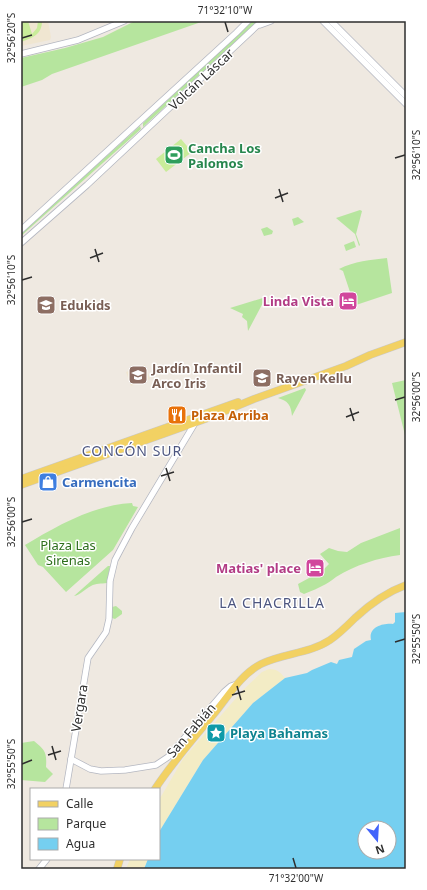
<svg xmlns="http://www.w3.org/2000/svg" width="427" height="890" font-family="'Noto Sans',sans-serif">
  <rect width="100%" height="100%" fill="#efe9e1"/>
  <!-- education -->
  <g fill="#f0e6d1">
    <polygon points="21,21 48,21 51,37 50,40 21,46"/>
    <polygon points="145,365 150,379 131,386 126,372"/>
  </g>
  <!-- green -->
  <g fill="#b6e59e">
    <polygon points="135,21 204,21 52,74 42,80 21,87 21,58 65,48 103,37"/>
    <polygon points="251,21 258,21 250,28 143,127 143,123 246,27"/>
    <polygon points="140,126 141,129 21,236 21,233"/>
    <polygon points="360,210 362,211 356,234 360,245 359,246 355,234 336,218"/>
    <polygon points="298,217 304,222 294,226 292,219"/>
    <polygon points="267,227 273,231 272,234 264,236 261,229"/>
    <polygon points="354,241 356,247 346,251 344,245"/>
    <path d="M387,258L392,293L353,306L354,304L343,271L339,269C355,261 370,260 387,258Z"/>
    <polygon points="266,297 248,331 247,321 242,317 243,314 230,308"/>
    <polygon points="406,380 406,439 392,383"/>
    <path d="M305,388L306,390L292,416C291,405 288,401 278,398Z"/>
    <path d="M132,503L133,506L138,507L113,550L66,592L43,567L38,565L25,545C57,526 93,505 132,503Z"/>
    <path d="M400,528V555C378,558 355,565 336,577C333,579 330,582 326,584C319,588 311,591 304,594L300,592L298,584L322,571L329,564L320,554L329,548L338,551L347,552L361,543Z"/>
    <path d="M108,566H110L107,583C101,584 96,583 91,586C85,589 80,595 74,596Z"/>
    <polygon points="116,606 122,611 122,614 115,619 112,618 112,607"/>
    <path d="M34,741C45,750 47,752 46,767L53,774L45,782L21,780V743Z"/>
  </g>
  <!-- sand -->
  <g fill="#f3ecc5">
    <path d="M269,669C277,669 280,672 285,678L253,703L203,760L159,832V800L183,759L244,689L262,672Z"/>
    <polygon points="130,859 148,859 144,869 126,869"/>
  </g>
  <!-- pitch -->
  <g fill="#c9ec9a">
    <path d="M21,21H28L32,34L37,28L38,21H42C42,35 32,38 21,42Z"/>
    <polygon points="181,139 192,152 166,172 156,159"/>
  </g>
  <!-- water -->
  <path fill="#75cff0" fill-rule="evenodd" d="M406,612V869H144L148,859H159V832L203,760L253,703L285,678L307,673L312,670L331,662L337,664L339,660L352,657L354,649L366,641L371,640C368,627 383,623 393,624L395,622V613ZM365,828H389V852H365Z"/>
  <g fill="none" stroke-linecap="round" stroke-linejoin="round">
    <!-- minor casing -->
    <g stroke="#b4b7c1" stroke-width="7">
      <g id="minor">
        <polyline points="323,21 406,104"/>
        <polyline points="331,21 406,96"/>
        <polyline points="260,25 271,21"/>
        <polyline points="21,54 78,40 124,21"/>
        <polyline points="21,230 236,33 248,21"/>
        <polyline points="21,243 87,185 262,21"/>
        <polyline points="71,759 90,769 101,771 125,770 156,765 168,757 224,692 231,686 237,684"/>
        <polyline points="66,789 88,658 106,632 109,619 110,581 115,560 132,528 195,423"/>
        <polyline points="39,869 47,859"/>
      </g>
    </g>
    <!-- major casing -->
    <g stroke="#c9c9c9" stroke-width="8">
      <g id="major">
        <polyline points="21,479 238,402"/>
        <polyline points="21,485 208,418 254,399 346,366 370,355 406,342"/>
        <path d="M155,789C172,763 193,739 213,715C228,697 240,675 261,664C283,653 309,654 330,640C339,634 347,626 355,618C370,604 387,592 406,585"/>
        <polyline points="117,869 120,859"/>
      </g>
    </g>
    <!-- minor -->
    <use href="#minor" stroke="#fff" stroke-width="5.5"/>
    <!-- major -->
    <use href="#major" stroke="#f2d163" stroke-width="7"/>
  </g>
  <!-- ticks -->
  <path fill="none" stroke="#2e2e2e" stroke-width="1.5" d="M225,22L228,32M22,38L32,35M395,158L405,155M279,189L283,202M275,198L288,193M95,249L99,262M90,258L103,253M22,280L32,277M395,400L405,397M350,408L354,421M346,417L359,412M166,468L170,481M161,476L174,472M22,522L32,519M395,642L405,639M237,686L241,700M232,695L245,691M52,746L56,760M48,755L61,751M22,764L32,760M293,858L296,868"/>
  <!-- icons -->
  <defs>
    <g id="stadium-square" transform="scale(1)"><rect x="-9" y="-9" width="18" height="18" rx="4" fill="#2e9e5b" stroke="#fff"/><path d="M0-5a6.5 5 0 1 0 0 10a6.5 5 0 1 0 0-10ZM-3.5-1.8h7v3.6h-7Z" fill="#fff"/></g>
    <g id="hotel-square" transform="scale(1)"><rect x="-9" y="-9" width="18" height="18" rx="4" fill="#d1479c" stroke="#fff"/><path d="M-6-4.5h1.5V1H6V5H4.5V3h-9V5H-6ZM-4 0a1.8 1.8 0 1 1 3.6 0ZM.5 0V-2.5h3Q6-2.5 6 0Z" fill="#fff"/></g>
    <g id="school-square" transform="scale(1)"><rect x="-9" y="-9" width="18" height="18" rx="4" fill="#8d6e63" stroke="#fff"/><path d="M0-5L7-2L0 1L-7-2ZM-4 1L0 2.5L4 1V4Q0 6-4 4Z" fill="#fff"/></g>
    <g id="restaurant-square" transform="scale(1)"><rect x="-9" y="-9" width="18" height="18" rx="4" fill="#e8710a" stroke="#fff"/><path d="M-5-6h1v4h1v-4h1v4h1v-4h1v5L-1.5 .5V6h-2V.5L-5-1ZM5-6V6H3V1.5H1.5Q1.5-4 5-6Z" fill="#fff"/></g>
    <g id="shop-square" transform="scale(1)"><rect x="-9" y="-9" width="18" height="18" rx="4" fill="#3f7fe0" stroke="#fff"/><path d="M-5-2.5h2.3a2.7 3.5 0 0 1 5.4 0H5L5.5 6h-11ZM-1.5-2.5h3a1.5 2.3 0 0 0-3 0Z" fill="#fff"/></g>
    <g id="sight-square" transform="scale(1)"><rect x="-9" y="-9" width="18" height="18" rx="4" fill="#0f9aa8" stroke="#fff"/><path d="M0-6L1.8-2.2L6-1.7L2.9 1.2L3.7 5.4L0 3.3L-3.7 5.4L-2.9 1.2L-6-1.7L-1.8-2.2Z" fill="#fff"/></g>
  </defs>
  <g fill-rule="evenodd">
    <use href="#stadium-square" x="174" y="155"/>
    <use href="#hotel-square" x="348" y="301"/>
    <use href="#school-square" x="46" y="305"/>
    <use href="#school-square" x="138" y="375"/>
    <use href="#school-square" x="262" y="378"/>
    <use href="#restaurant-square" x="177" y="415"/>
    <use href="#shop-square" x="48" y="482"/>
    <use href="#hotel-square" x="315" y="568"/>
    <use href="#sight-square" x="216" y="733"/>
  </g>
  <g text-anchor="middle" stroke-width="3" stroke-linejoin="round" paint-order="stroke">
    <!-- street labels -->
    <g font-size="13" fill="#2e2e2e" stroke="#fff">
      <text transform="translate(201 79) rotate(-43)" y="5">Volcán Láscar</text>
      <text transform="translate(79 708) rotate(-81)" y="5">Vergara</text>
      <text transform="translate(191 730) rotate(-49)" y="5">San Fabián</text>
    </g>
    <!-- leisure labels -->
    <g font-size="13" font-weight="bold" fill="#27864d" stroke="#fff" text-anchor="start">
      <text x="188" y="153">Cancha Los<tspan x="188" dy="15">Palomos</tspan></text>
    </g>
    <!-- hotel labels -->
    <g font-size="13" font-weight="bold" fill="#b23c85" stroke="#fff" text-anchor="end">
      <text x="334" y="306">Linda Vista</text>
      <text x="301" y="573">Matias' place</text>
    </g>
    <!-- education labels -->
    <g font-size="13" font-weight="bold" fill="#785e54" stroke="#fff" text-anchor="start">
      <text x="60" y="310">Edukids</text>
      <text x="152" y="373">Jardín Infantil<tspan x="152" dy="15">Arco Iris</tspan></text>
      <text x="276" y="383">Rayen Kellu</text>
    </g>
    <!-- food labels -->
    <g font-size="13" font-weight="bold" fill="#c56008" stroke="#fff" text-anchor="start">
      <text x="191" y="420">Plaza Arriba</text>
    </g>
    <!-- shop labels -->
    <g font-size="13" font-weight="bold" fill="#366cbe" stroke="#fff" text-anchor="start">
      <text x="62" y="487">Carmencita</text>
    </g>
    <!-- park labels -->
    <g font-size="13" fill="#2c6e1b" stroke="#fff">
      <text x="68" y="550">Plaza Las<tspan x="68" dy="15">Sirenas</tspan></text>
    </g>
    <!-- culture labels -->
    <g font-size="13" font-weight="bold" fill="#0d838f" stroke="#fff" text-anchor="start">
      <text x="230" y="738">Playa Bahamas</text>
    </g>
    <!-- neighbourhood labels -->
    <g font-size="14" letter-spacing="1" fill="#4d5680" stroke="#fff">
      <text x="132" y="456">CONCÓN SUR</text>
      <text x="272" y="608">LA CHACRILLA</text>
    </g>
  </g>
  <!-- border -->
  <rect width="427" height="890" fill="none" stroke="#ffffff" stroke-width="44"/>
  <!-- legend -->
  <rect x="30" y="788" width="130" height="72" fill="#ffffff" stroke="#ababab"/>
  <rect x="38" y="801" width="20" height="6" fill="#f2d163" stroke="#ababab"/>
  <text x="66" y="808" font-size="12" fill="#2e2e2e">Calle</text>
  <rect x="38" y="818" width="20" height="12" fill="#b6e59e" stroke="#ababab"/>
  <text x="66" y="828" font-size="12" fill="#2e2e2e">Parque</text>
  <rect x="38" y="838" width="20" height="12" fill="#75cff0" stroke="#ababab"/>
  <text x="66" y="848" font-size="12" fill="#2e2e2e">Agua</text>
  <!-- north arrow -->
  <g transform="translate(377 840) rotate(162)"><circle r="19" fill="#ffffff" stroke="#ababab"/>
  <path d="M0-3L7 15L0 10L-7 15Z" fill="#4264fb"/>
  <text y="-6" font-size="11" font-weight="bold" text-anchor="middle" fill="#2e2e2e">N</text>
  </g>
  <rect x="22" y="22" width="383" height="846" fill="none" stroke="#2e2e2e" stroke-width="1.5"/>
  <g font-size="10" text-anchor="middle" fill="#2e2e2e">
    <text x="225" y="14">71°32'10"W</text>
    <text transform="translate(11 38) rotate(-90)" y="4">32°56'20"S</text>
    <text transform="translate(416 155) rotate(-90)" y="4">32°56'10"S</text>
    <text transform="translate(11 280) rotate(-90)" y="4">32°56'10"S</text>
    <text transform="translate(416 397) rotate(-90)" y="4">32°56'00"S</text>
    <text transform="translate(11 522) rotate(-90)" y="4">32°56'00"S</text>
    <text transform="translate(416 639) rotate(-90)" y="4">32°55'50"S</text>
    <text transform="translate(11 764) rotate(-90)" y="4">32°55'50"S</text>
    <text x="296" y="882">71°32'00"W</text>
  </g>
</svg>
